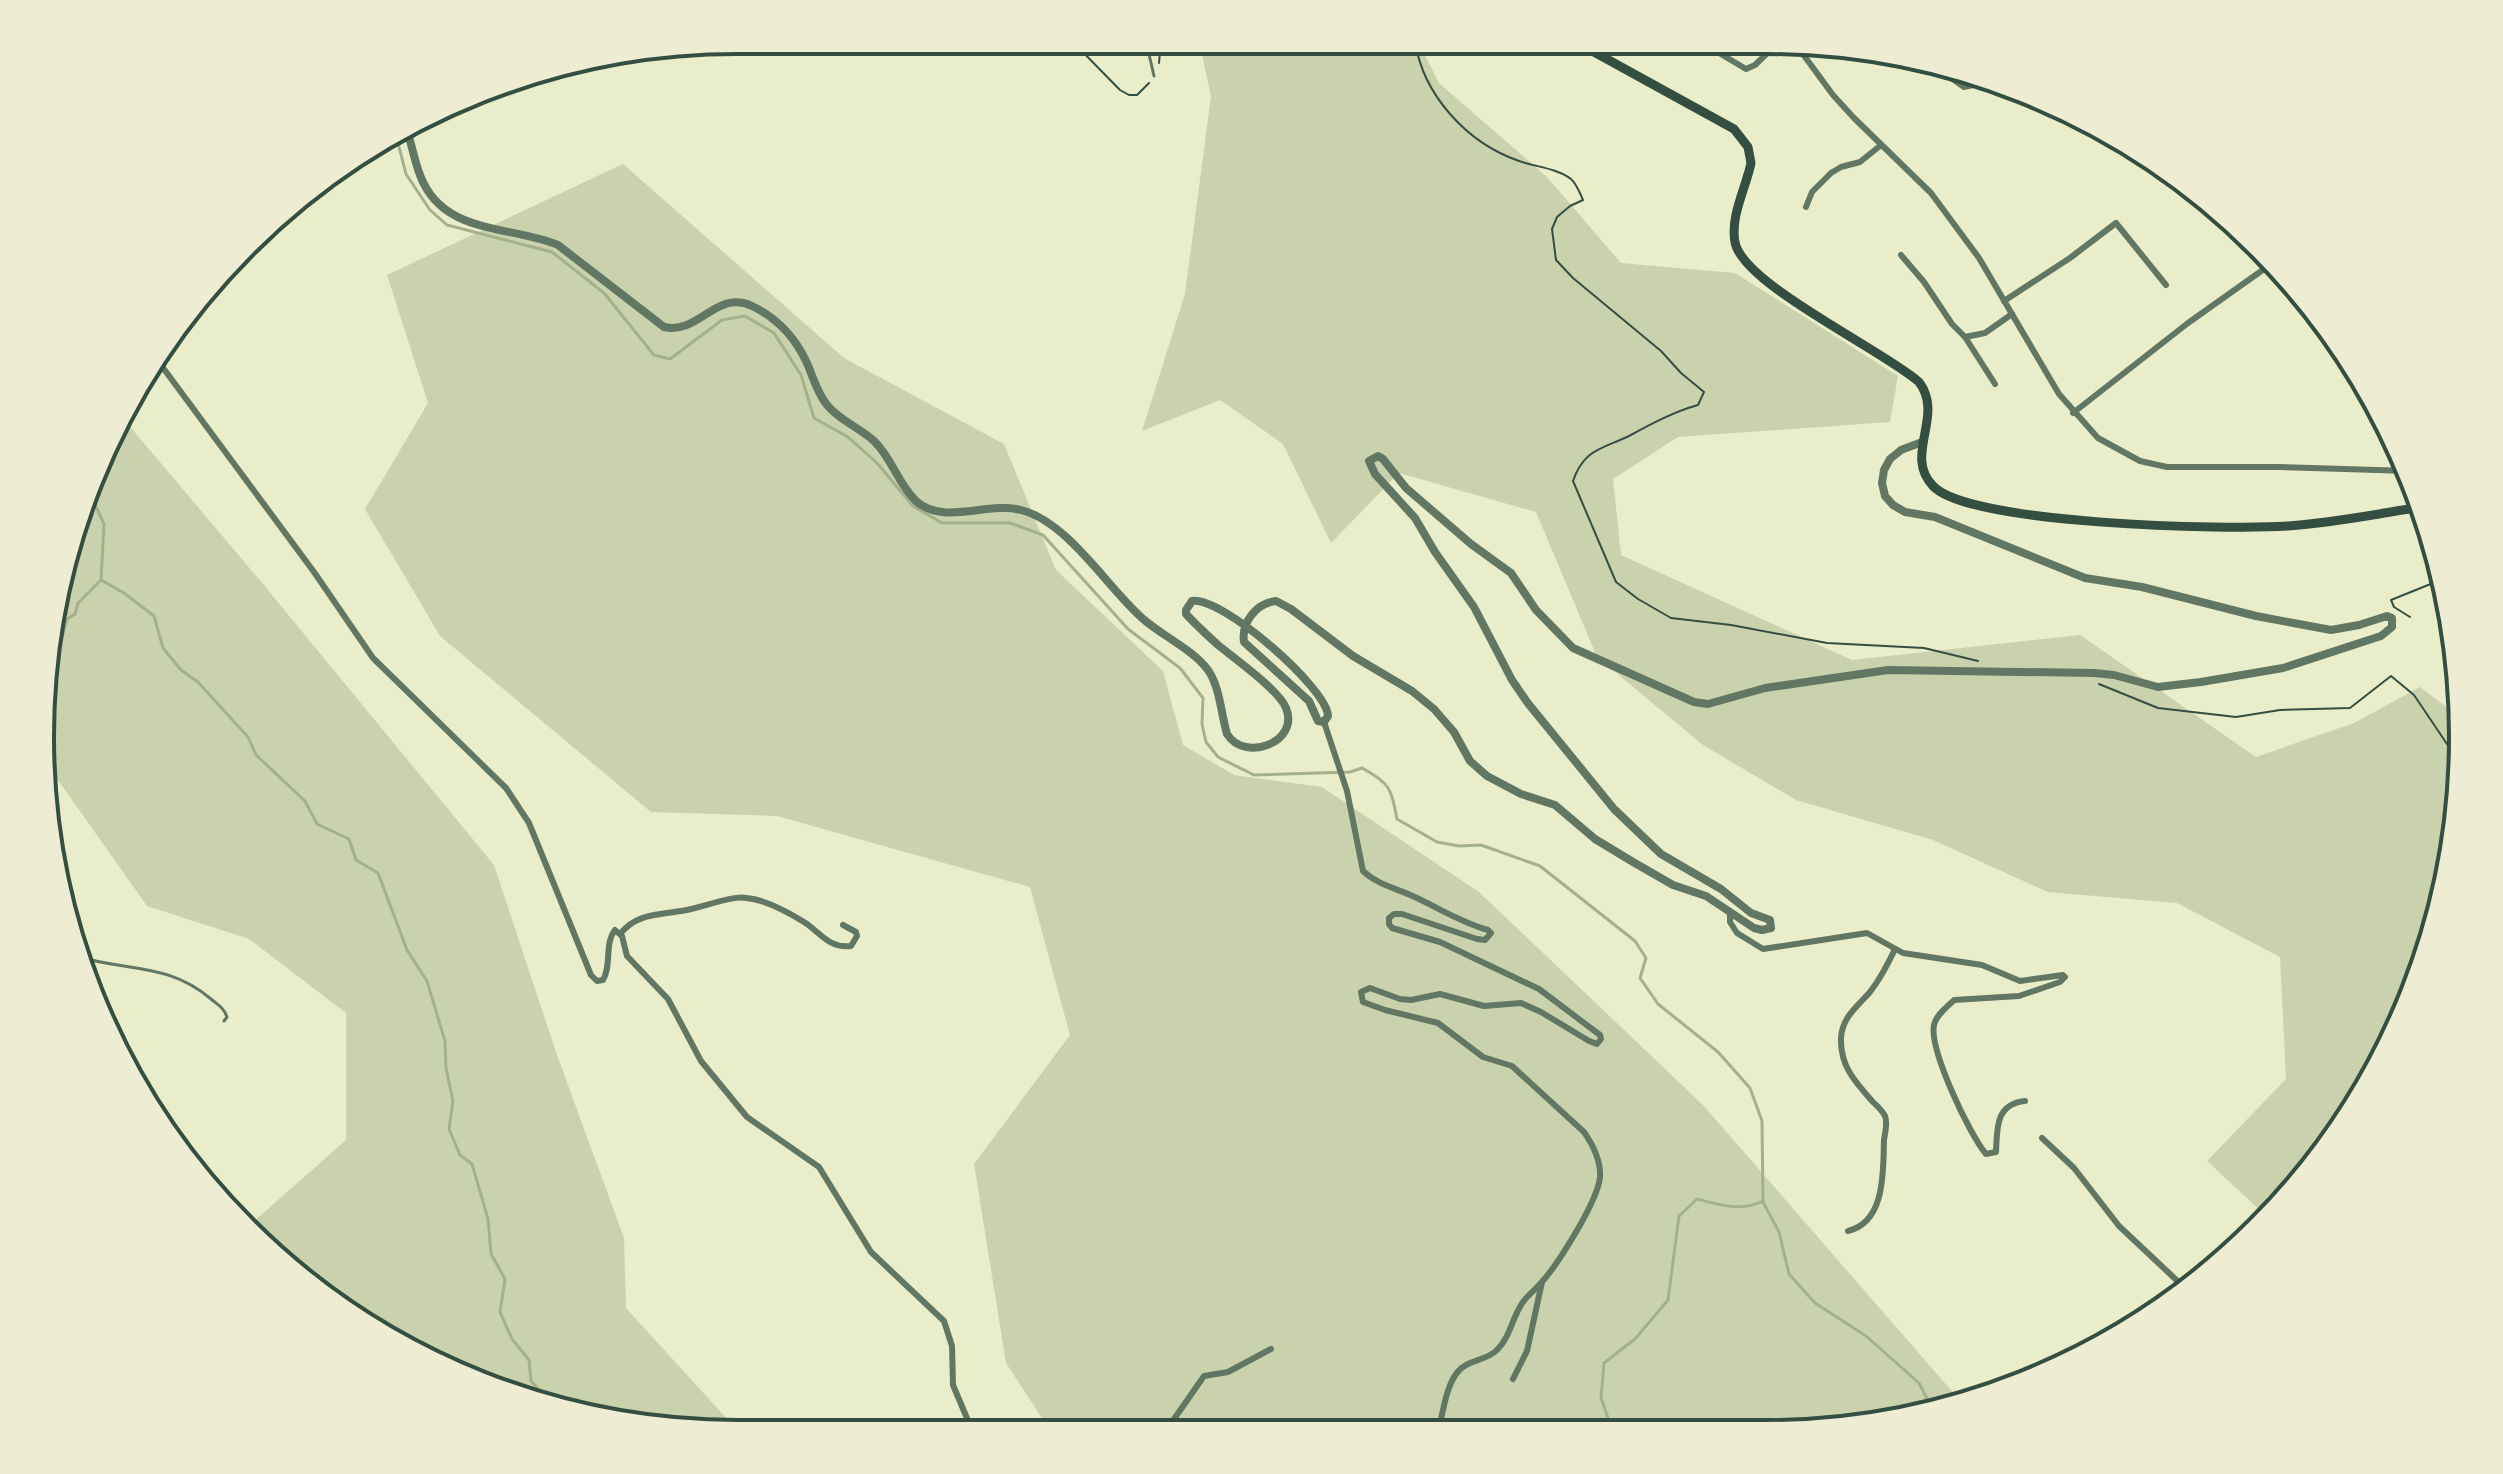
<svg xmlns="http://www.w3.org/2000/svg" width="2503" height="1474" font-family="Raleway,sans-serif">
  <rect width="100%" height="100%" fill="#e9edc9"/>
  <!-- green -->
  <g fill="#cad2ad">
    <polygon points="1199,41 1418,41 1439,83 1547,177 1621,263 1735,273 1898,376 1890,422 1678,437 1613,479 1621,555 1852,660 2080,635 2256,757 2354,723 2420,687 2461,718 2463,737 2450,873 2410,1004 2345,1125 2266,1216 2207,1161 2286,1079 2280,957 2177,903 2048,892 1933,840 1796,800 1703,745 1597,657 1536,512 1399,473 1331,543 1283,444 1220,400 1142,431 1185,294 1211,96"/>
    <polygon points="623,164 844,358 1004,444 1056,570 1163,671 1183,745 1234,775 1322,787 1479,892 1703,1105 1963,1404 1947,1410 1812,1432 1051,1432 1006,1363 974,1164 1070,1035 1030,887 777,816 651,812 440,636 365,509 428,403 387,275"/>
    <polygon points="126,422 258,578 494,865 557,1055 624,1238 626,1308 739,1432 691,1432 513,1397 349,1316 251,1224 346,1140 346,1013 249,939 147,906 48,766 45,767 40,737 77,513"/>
  </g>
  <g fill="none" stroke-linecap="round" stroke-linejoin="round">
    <!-- stream -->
    <g stroke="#a3b18a" stroke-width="3">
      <path d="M397,139L406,174L430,210L447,225L552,252L604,293L654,355L670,359L722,320L745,316L774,333L801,375L814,418L848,437L877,463L913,506L942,523H1010L1043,535L1128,629L1180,668L1203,698L1202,724L1206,742L1218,757L1254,775L1350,772L1362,768C1390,783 1391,788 1397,819L1437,842L1459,846L1481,845L1540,866L1635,941L1646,958L1640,978L1658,1004L1718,1052L1750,1088L1762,1121L1763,1201C1741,1212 1720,1205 1697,1199L1679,1216L1668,1300L1635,1339L1604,1363L1601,1398L1613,1432"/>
      <polyline points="89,491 104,524 101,580 124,593 154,616 163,648 181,670 198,682 248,737 256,755 305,801 317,824 349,839 356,860 378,873 407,950 427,981 445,1041 446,1068 453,1101 449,1129 460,1155 472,1164 488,1219 491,1254 505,1279 500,1312 512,1339 529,1360 531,1381 551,1402"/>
      <polyline points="55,645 61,641 67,619 75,614 78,603 101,580"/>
      <polyline points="1763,1202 1779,1232 1789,1274 1815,1303 1866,1336 1919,1383 1934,1412"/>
    </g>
    <!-- path -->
    <g stroke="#344e41" stroke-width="2">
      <polyline points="1071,40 1120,90 1129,95 1137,95 1149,83"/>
      <path d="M1415,41C1423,95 1467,143 1519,161C1535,167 1557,168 1571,179C1576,183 1580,193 1583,200L1570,206L1557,217L1552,229L1556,260L1573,278L1661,351L1681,373L1704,392L1698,405C1673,412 1651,424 1629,436C1602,449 1584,449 1573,481L1616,582L1638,599L1671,618L1731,625L1827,643L1924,648L1978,661"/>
      <polyline points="1159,63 1161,41"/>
      <polyline points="2410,617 2394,607 2391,600 2443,579"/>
      <polyline points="2099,684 2158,708 2236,717 2280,710 2350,708 2391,676 2414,695 2449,747 2462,752"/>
    </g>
    <!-- service -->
    <g stroke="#617663" stroke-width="3">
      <polyline points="1146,41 1154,76"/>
      <path d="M76,956C127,972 167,962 211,999C218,1005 224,1008 227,1017L224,1021"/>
    </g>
    <!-- minor -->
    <g stroke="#617663" stroke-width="6">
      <polyline points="1699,41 1746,69 1755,65 1780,41"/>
      <polyline points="1794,42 1833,95 1854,118 1931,193 1979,258 2059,394 2098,438 2140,461 2167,467 2279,467 2410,471"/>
      <polyline points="1934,66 1964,87 1973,85 1987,76"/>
      <polyline points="1806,207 1812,192 1831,173 1841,167 1860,162 1881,145"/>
      <polyline points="1901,255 1924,282 1952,324 1965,337 1985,333 2012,314"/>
      <polyline points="2004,301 2070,258 2116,223 2166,285"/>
      <polyline points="1965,337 1995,384"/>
      <path d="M158,361L314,572L373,658L506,788L529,823L591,975L597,981L603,980C612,965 604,944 615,930L622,936L627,956L668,999L701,1061L747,1117L819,1167L871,1252L944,1321L952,1346L953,1385L969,1423L976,1432"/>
      <polyline points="2073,413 2188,323 2274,262"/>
      <path d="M1324,722L1347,791L1363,871C1379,886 1400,889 1419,899C1442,910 1463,923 1488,930L1491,933L1485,940L1477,939L1402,914H1394L1389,918V924L1392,928L1440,942L1539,989L1600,1035L1601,1039L1597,1044L1589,1041L1541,1012L1521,1003L1484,1006L1440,994L1411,1000L1400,999L1370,988L1361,992L1363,1002L1385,1010L1438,1023L1483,1057L1512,1066L1584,1132C1593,1145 1601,1160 1600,1177C1598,1201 1557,1266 1540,1284C1535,1290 1528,1295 1523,1302C1512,1317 1511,1336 1497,1350C1485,1362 1466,1359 1456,1374C1445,1390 1443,1414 1438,1432"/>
      <path d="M1730,913V922L1737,933L1763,949L1867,933L1903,953L1982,965L2020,981L2063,975L2065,977L2060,982L2019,996L1954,1000C1947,1007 1936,1015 1934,1025C1929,1049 1969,1134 1986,1154L1996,1152C1997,1127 1996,1104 2025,1101"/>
      <path d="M620,934C636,914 656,915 681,911C700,909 730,895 747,898C766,900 788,912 804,922C820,932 829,949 851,946L857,936L856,932L843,925"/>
      <polyline points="2042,1138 2074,1168 2119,1226 2186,1289"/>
      <path d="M1848,1231C1886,1222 1883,1170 1884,1140C1885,1133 1888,1123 1885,1116C1882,1110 1877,1106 1873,1102C1855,1082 1840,1066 1841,1038C1842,1017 1858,1006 1870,992C1880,979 1888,964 1895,949"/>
      <polyline points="1513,1379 1527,1351 1542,1282"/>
      <polyline points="1165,1432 1204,1376 1228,1372 1271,1349"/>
    </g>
    <!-- tertiary -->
    <path stroke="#617663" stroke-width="8" d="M408,133C412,147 415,162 420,175C442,235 509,225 558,245L664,327C699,335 716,289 752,306C777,318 794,336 806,361C813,376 816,391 827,405C840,421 859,427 874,441C892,458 898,484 916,501C944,526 987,501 1021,510C1068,522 1106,586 1142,618C1162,636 1191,648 1208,670C1220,687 1221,714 1227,734C1245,763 1300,742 1286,708C1279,690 1234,658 1218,645C1207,635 1196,625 1186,614V610L1192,601C1222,596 1327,688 1328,716L1324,722L1318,721L1309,701L1244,642C1241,622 1257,603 1276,601L1291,609L1353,656L1412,691L1434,709L1454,732L1470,761L1487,776L1521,794L1555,805L1595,839L1633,862L1673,885L1706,896L1754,928L1762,930L1771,928L1770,920L1751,913L1721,889L1661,854L1614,809L1527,702L1512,680L1474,607L1435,552L1415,518L1375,474L1369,461L1378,456L1383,459L1406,488L1471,544L1511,573L1536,610L1573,648L1694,702L1708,704L1765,688L1888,670L2094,673L2114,675L2158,687L2201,682L2283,668L2381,636L2392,627V618L2387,616L2359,625L2331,630L2256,616L2142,587L2085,578L1935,517L1905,512L1893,505L1885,496L1882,483L1884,470L1890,459L1901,450L1922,442"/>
    <!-- secondary -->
    <path stroke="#344e41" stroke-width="9" d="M1574,41L1734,129L1748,147L1751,163C1746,188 1730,216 1735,242C1742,284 1883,350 1919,382C1945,416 1903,455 1933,486C1970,525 2228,530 2288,526C2332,523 2377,514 2421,507"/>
  </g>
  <!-- crop -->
  <path d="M0 0H2503V1474H0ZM737 54H1766A683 683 0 0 1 2449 737V737A683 683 0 0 1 1766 1420H737A683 683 0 0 1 54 737V737A683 683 0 0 1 737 54Z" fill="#eeecd3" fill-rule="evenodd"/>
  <path fill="none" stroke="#344e41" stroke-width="4" d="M737 54H1766A683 683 0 0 1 2449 737V737A683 683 0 0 1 1766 1420H737A683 683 0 0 1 54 737V737A683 683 0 0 1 737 54Z"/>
</svg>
